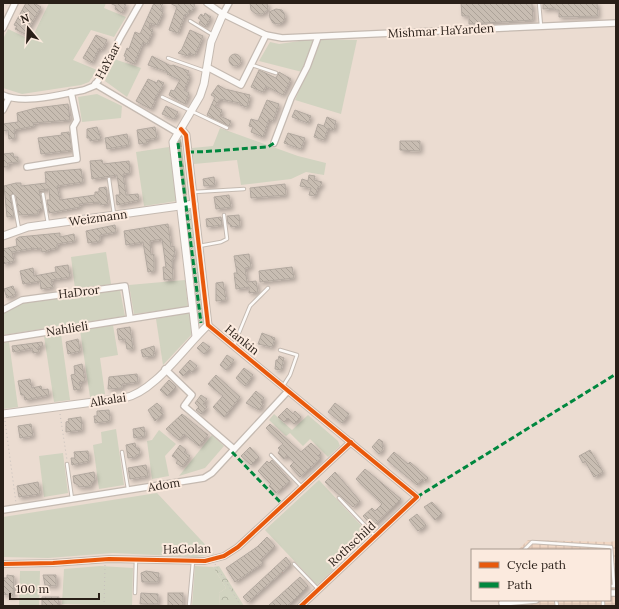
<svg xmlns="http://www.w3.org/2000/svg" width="619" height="609" font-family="Lora,serif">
  <defs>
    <pattern id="industrial-grid" width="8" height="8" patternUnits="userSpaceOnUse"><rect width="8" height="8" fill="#f0d6c3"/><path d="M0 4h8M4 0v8" fill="none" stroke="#ceb7a7"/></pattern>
    <pattern id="forest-firs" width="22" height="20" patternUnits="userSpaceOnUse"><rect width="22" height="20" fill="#b8bca5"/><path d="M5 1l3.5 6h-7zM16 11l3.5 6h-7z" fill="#9ea18d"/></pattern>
    <pattern id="park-crowns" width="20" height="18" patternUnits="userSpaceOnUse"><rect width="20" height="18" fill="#d1d3c0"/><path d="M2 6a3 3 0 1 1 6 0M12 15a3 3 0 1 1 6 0" fill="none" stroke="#b3b5a4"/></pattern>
    <pattern id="garden-furrows" width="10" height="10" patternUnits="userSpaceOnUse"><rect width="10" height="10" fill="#d1d3c0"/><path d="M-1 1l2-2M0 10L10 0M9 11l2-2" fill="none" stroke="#b3b5a4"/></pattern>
    <pattern id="building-back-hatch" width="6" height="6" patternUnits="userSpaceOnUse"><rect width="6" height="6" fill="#c8bdb2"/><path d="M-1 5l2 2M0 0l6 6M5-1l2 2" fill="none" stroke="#aca298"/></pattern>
    <filter id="shadow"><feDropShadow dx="2.5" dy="2.5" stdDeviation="2" flood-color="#0004"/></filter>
  </defs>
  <rect width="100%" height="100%" fill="#ebdcd1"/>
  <!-- industrial -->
  <polygon fill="url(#industrial-grid)" points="528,540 609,542 616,541 616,606 500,606 496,600 610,600 610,550 518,550"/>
  <!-- grass -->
  <g fill="#d1d3c0">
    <polygon points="49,3 106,3 104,8 126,17 114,37 91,30 73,60 97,70 89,82 81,85 22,94 3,88 3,39 8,29 31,40"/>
    <polygon points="313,39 357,40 341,114 295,100 306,73 259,61 270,42 279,44"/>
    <polygon points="114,59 141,68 127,97 105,81"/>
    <polygon points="97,94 122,106 121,118 82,122 78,97"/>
    <polygon points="220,128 298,156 326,163 324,175 306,172 291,179 241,185 237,160 194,164 192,148 213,146"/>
    <polygon points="169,147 177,201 144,206 136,152"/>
    <polygon points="106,252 111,284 75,289 71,257"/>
    <polygon points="185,280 188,307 134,314 129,285"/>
    <polygon points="120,290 125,316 3,335 3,314 22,303"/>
    <polygon points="191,312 193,333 163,365 156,319"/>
    <polygon points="113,325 118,355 100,358 105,394 90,397 80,330"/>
    <polygon points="61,334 70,400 54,402 44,336"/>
    <polygon points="9,342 18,407 3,409 3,343"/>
    <polygon points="274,414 292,430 308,415 338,441 340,446 328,457 310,439 303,446 290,433 286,436 269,420"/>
    <polygon points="116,429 124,485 99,489 93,445 102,443 101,432"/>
    <polygon points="159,430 176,444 165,456 169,476 152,479 147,441 152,440"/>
    <polygon points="212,435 224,446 205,468 179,476"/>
    <polygon points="63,453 68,493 44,497 39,456"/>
    <polygon points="319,480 370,535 317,585 265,530"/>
    <polygon points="157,493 214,554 196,557 113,553 48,558 3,557 3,517"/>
    <polygon points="100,566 133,568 132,606 62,604 64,569"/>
    <polygon points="195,566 213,567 226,588 219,593 220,606 192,606"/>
    <polygon points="20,571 40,571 39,606 19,606"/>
  </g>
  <!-- forest -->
  <polygon fill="url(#forest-firs)" points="181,139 187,195 182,199 175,142"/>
  <!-- park -->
  <polygon fill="url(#park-crowns)" points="219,566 244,606 220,606 219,593 226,588 213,567"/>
  <!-- garden -->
  <polygon fill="url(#garden-furrows)" points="190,208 204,321 197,321 183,209"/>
  <!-- building -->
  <g fill="url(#building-back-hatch)" stroke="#b3a9a0" filter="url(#shadow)">
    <polygon points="26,3 34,3 41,7 25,34 15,29 17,26 14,25"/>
    <polygon points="110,3 124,3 126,4 122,13 115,9 116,6"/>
    <polygon points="154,3 163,3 160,10 163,12 157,25 150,23 149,28 153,30 147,44 143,42 134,64 125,60 126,57 124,56 127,48 129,49 135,32 140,34"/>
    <polygon points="170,3 192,3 195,5 191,12 189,10 187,15 185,14 178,33 169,30 177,7"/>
    <polygon points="250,3 267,3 268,10 262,14 256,14 251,10"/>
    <polygon points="461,3 532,3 533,20 469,24 469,16 462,16"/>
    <polygon points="543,3 597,3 598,16 559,17 559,10 555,10 555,8 543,9"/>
    <polygon points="276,9 282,10 285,15 284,21 279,24 273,23 270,18 269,12"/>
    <polygon points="205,13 211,17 205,27 199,23 201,20 198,18 201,14 204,16"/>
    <polygon points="190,30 203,36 195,55 189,53 188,56 178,53 182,49"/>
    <polygon points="96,35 107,40 102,50 99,48 92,63 83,58"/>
    <circle cx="235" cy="60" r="6"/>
    <polygon points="152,56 171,66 173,65 189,71 187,75 190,76 184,90 189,93 185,104 169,95 171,90 174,91 180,80 167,74 168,72 148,65"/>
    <polygon points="259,70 276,78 279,72 291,79 283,95 266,86 263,92 251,87"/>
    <polygon points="148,79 157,83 158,80 164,83 154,100 155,101 151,109 136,101"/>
    <polygon points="218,85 225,89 250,95 247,107 240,105 240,103 220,99 215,106 222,110 220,116 231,121 229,126 207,115 215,97 211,95"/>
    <polygon points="267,100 279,104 273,121 269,119 263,137 251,132 253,127 249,126 251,119 258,121"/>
    <polygon points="68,104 70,120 33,123 34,126 14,130 15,138 9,139 8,130 3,131 3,124 18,122 17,113 36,108"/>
    <polygon points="166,106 178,112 174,119 162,114"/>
    <polygon points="295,110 311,116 308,123 292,117"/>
    <polygon points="327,117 336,121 334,130 328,128 324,140 314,137 318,124 324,126"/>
    <polygon points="97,127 101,139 90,141 90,138 87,138 87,129"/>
    <polygon points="155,127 157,138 146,140 147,143 139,144 137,130"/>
    <polygon points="69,132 72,150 41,154 38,138 62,135 61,133"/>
    <polygon points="288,133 305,138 301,149 284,143"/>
    <polygon points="127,134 129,145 107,149 105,138"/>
    <polygon points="400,141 420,141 420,151 400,150"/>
    <polygon points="13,153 14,157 18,157 18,162 8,163 8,167 3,167 3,154"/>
    <polygon points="102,160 103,164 129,161 130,173 123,174 126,195 138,194 139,200 117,205 116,195 120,195 117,175 92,179 90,161"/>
    <polygon points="81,169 83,182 57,186 60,200 95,195 95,192 99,192 99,188 106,187 108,204 100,205 100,202 87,203 79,204 80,207 49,213 47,200 50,200 49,189 39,190 43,209 38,210 38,214 19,215 16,196 13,193 10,196 14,216 7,217 4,186 16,183 21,183 21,186 46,183 45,172"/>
    <polygon points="309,175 315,176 314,180 322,182 320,187 318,187 315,196 309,195 311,188 300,186 302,179 308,181"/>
    <polygon points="214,177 215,185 204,186 203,179"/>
    <polygon points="285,184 286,195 251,198 250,188"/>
    <polygon points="229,195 231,207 216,209 214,197"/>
    <polygon points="239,215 240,226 231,227 230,224 228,224 227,216"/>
    <polygon points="221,217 222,225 207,227 206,219"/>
    <polygon points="168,224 171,247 174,246 175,255 173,255 174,259 172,259 173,279 164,280 163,267 166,267 162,239 150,241 151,255 154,254 154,271 148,272 143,242 126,245 124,231"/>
    <polygon points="115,225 116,232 100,235 100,241 88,243 86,231"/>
    <polygon points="60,233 60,237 74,234 75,241 57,244 57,248 48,250 48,251 42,252 41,248 34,249 34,248 12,252 14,261 3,264 3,249 17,246 16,239 19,237"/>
    <polygon points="249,254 251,267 245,268 247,282 256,281 258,292 249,293 249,287 236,289 234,273 237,273 234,256"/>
    <polygon points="68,265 70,277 51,280 53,287 41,289 40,281 23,284 20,271 33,268 34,276 56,272 55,267"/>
    <polygon points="292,267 294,278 260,282 259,271"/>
    <polygon points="223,282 226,300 216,301 216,283"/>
    <polygon points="13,286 16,294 7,298 4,289"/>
    <polygon points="130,327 133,349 127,349 125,339 119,340 117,329"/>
    <polygon points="262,333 275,338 272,347 258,344"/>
    <polygon points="78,339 80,351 68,354 66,342"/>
    <polygon points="42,342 43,346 38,347 39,352 33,353 32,348 13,352 12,346"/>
    <polygon points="203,342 210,347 204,354 197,348"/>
    <polygon points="154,346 155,352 153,352 154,356 143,357 141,350"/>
    <polygon points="227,355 234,360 226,370 220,365"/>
    <polygon points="279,356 284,358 281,370 275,369 276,360 278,360"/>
    <polygon points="190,360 197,366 192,372 189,370 183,376 179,372"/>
    <polygon points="82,364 85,381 79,382 81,389 74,390 71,375 75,374 74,366"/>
    <polygon points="244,368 253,375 245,386 236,378"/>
    <polygon points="137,374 138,382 122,384 122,388 108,389 109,377"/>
    <polygon points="216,375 240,397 224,417 213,407 223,396 208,384"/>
    <polygon points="30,379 32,388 41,386 42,390 48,389 49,395 25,400 24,395 21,395 18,381"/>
    <polygon points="169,380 176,387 167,396 160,390"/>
    <polygon points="256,391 264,398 261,402 263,404 259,410 246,403"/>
    <polygon points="201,395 207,399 203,404 207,407 201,414 196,410 199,407 195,403"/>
    <polygon points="157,403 162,408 160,410 163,414 155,421 148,410"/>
    <polygon points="335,403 349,414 342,423 328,412"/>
    <polygon points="287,408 293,414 295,411 301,417 294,424 288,418 284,422 278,417"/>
    <polygon points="109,410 110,421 95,423 94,416 97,416 97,411"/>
    <polygon points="182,414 208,435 199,446 184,434 179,440 166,429"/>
    <polygon points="81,417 82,430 66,432 66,422 69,421 68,419"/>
    <polygon points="31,424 33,436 20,438 18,426"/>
    <polygon points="270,424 301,452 311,443 321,453 318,456 321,458 300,477 290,466 294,462 287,455 284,459 278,453 280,450 278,448 283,444 266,428"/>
    <polygon points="144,427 145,436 134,438 133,429"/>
    <polygon points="379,439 383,442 382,444 383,449 379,454 372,447"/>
    <polygon points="135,443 136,448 139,448 140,454 136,455 136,457 128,458 126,445"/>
    <polygon points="180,445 186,450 184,452 190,456 182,467 176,463 178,460 172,456"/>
    <polygon points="250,447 259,457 251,465 241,456"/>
    <polygon points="590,450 603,472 594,477 585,461 583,463 579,456"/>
    <polygon points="88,451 89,461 72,465 71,458 75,458 74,452"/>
    <polygon points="394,452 408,464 410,462 428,478 425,481 422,479 417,485 387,460"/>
    <polygon points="272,460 290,481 276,493 269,486 271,484 258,471 267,461 269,463"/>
    <polygon points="146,465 148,476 130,479 128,468"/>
    <polygon points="365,469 401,499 373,526 363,516 372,508 375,511 382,504 356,479"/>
    <polygon points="94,472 95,480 91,483 91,486 79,487 78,485 74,483 73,476"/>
    <polygon points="335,472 360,501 353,507 325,482"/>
    <polygon points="38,482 40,494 19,497 17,486"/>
    <polygon points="432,502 442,513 435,520 424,507"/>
    <polygon points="417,514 426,525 418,531 409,520"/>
    <polygon points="267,537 275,546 260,560 263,563 235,582 226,568 257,547"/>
    <polygon points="286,557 291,564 248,602 243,597"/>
    <polygon points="146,571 159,573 158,582 142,582 141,573"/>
    <polygon points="7,575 14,576 13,596 3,594 3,578 7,578"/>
    <polygon points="43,575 56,575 56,586 45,585"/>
    <polygon points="300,577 308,586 294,600 287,606 268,606"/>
    <polygon points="141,593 158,594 158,604 140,604"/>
    <rect x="168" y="593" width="15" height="13"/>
    <polygon points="42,597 59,597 58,606 42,606"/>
  </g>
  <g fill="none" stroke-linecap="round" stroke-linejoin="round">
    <!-- service casing -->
    <g stroke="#c5bab1" stroke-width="4.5">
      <g id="service">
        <polyline points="539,3 541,26"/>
        <polyline points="190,21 213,35"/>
        <polyline points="168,58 205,71"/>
        <polyline points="252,65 276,73"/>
        <polyline points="162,97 227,128"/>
        <polyline points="109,179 114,214"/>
        <polyline points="194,192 244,189"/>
        <polyline points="43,194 48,224"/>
        <polyline points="13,196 19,229"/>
        <polyline points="199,246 221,242 227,239 224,215"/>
        <polyline points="234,345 250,306 268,288"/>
        <polyline points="280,350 297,355 290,375 283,386"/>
        <polyline points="122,452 128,489"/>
        <polyline points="271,455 302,487"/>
        <polyline points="67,464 72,499"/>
        <polyline points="339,498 375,536"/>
        <polyline points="524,550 532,542 611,547 614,586"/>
        <polyline points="294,564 318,589"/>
        <polyline points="610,586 616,586"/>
        <polyline points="135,593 136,559"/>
        <polyline points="556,600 557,606"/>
        <polyline points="603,600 603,606"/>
        <polyline points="189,606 193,561"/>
      </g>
    </g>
    <!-- minor casing -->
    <g stroke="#c5bab1" stroke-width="8">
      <g id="minor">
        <polyline points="223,14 229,3"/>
        <polyline points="3,28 15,3"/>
        <polyline points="266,35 282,38 616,23"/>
        <polyline points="207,67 241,85 266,35 223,14 207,3"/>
        <polyline points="95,84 178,133"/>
        <path d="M3,95C24,105 62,94 84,90L94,86L100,78L120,38L140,3"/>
        <polyline points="3,110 9,98"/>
        <polyline points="274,143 291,98 307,67 318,37"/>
        <polyline points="27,167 77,159 73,127 77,120 71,92"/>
        <polyline points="3,310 22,300 125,286 130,318"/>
        <polyline points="208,325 417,497 301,606"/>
        <polyline points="3,339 193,309"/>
        <polyline points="165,369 192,395 184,406 234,449"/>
        <polyline points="3,510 204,478 212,473 288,391"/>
        <polyline points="3,564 53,563 109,559 205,561 224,556 238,547 351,442"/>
        <polyline points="610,593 616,593"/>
        <polyline points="502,603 536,600"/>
      </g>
    </g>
    <!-- tertiary casing -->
    <g stroke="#c5bab1" stroke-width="9">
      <g id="tertiary">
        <polyline points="3,236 28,227 194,204"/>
        <polyline points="196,336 173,142 200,96 204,84 211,42 223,14"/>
        <path d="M3,414L124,398C154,393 185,346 208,325L186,135L181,129"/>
      </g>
    </g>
    <!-- path -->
    <g stroke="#c6c0bc" stroke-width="1" stroke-dasharray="1 3" stroke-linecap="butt">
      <polyline points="60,414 67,460"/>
      <polyline points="5,421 16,503"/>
      <polyline points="215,564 241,606"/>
      <polyline points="104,606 105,565"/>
    </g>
    <!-- service -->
    <use href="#service" stroke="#fcfaf8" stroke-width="2.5"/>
    <!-- minor -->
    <use href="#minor" stroke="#fcfaf8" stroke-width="5.5"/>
    <!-- tertiary -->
    <use href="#tertiary" stroke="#fcfaf8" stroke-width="7"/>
    <!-- quiet -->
    <g stroke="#00873e" stroke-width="3" stroke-dasharray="6 3" stroke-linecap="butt">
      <polyline points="178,143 201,323"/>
      <path d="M188,152C215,152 241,148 268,147L274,143"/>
      <polyline points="232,452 283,505"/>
      <polyline points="417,497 616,374"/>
    </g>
    <!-- cycleway casing -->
    <g stroke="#fbeade" stroke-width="6">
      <g id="cycleway">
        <polyline points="181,129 186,135 208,325 417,497 301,606"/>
        <polyline points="3,564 53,563 109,559 205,561 224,556 238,547 351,442"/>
      </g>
    </g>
    <!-- cycleway -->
    <use href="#cycleway" stroke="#e8590c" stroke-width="4"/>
  </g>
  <g text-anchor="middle" stroke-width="4" stroke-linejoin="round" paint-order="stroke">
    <!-- street labels -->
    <g font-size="12" fill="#291f18" stroke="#fbeade">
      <text transform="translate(441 31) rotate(-3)" y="4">Mishmar HaYarden</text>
      <text transform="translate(108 61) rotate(-62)" y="4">HaYaar</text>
      <text transform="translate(98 218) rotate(-8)" y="4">Weizmann</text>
      <text transform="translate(79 292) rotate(-7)" y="4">HaDror</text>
      <text transform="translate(67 329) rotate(-9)" y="4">Nahlieli</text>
      <text transform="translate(242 340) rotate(39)" y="4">Hankin</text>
      <text transform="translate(108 400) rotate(-9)" y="4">Alkalai</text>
      <text transform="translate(164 485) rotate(-9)" y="4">Adom</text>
      <text transform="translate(352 544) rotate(-43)" y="4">Rothschild</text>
      <text transform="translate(187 549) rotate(-1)" y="4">HaGolan</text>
    </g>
  </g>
  <!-- border -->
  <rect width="619" height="609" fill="none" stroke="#291f18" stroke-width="8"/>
  <!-- legend -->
  <rect x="471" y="549" width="140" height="52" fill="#fbeade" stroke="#a7998f"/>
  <rect x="479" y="562" width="20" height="6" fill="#e8590c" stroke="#a7998f"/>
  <text x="507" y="569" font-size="12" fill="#291f18">Cycle path</text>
  <rect x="479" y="582" width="20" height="6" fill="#00873e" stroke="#a7998f"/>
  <text x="507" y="589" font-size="12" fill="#291f18">Path</text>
  <!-- north arrow -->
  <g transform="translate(28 28) rotate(342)" stroke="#fbeade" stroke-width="3" paint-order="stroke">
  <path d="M0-3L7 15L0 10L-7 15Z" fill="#291f18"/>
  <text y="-6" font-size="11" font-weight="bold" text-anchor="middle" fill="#291f18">N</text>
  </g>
  <!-- scale -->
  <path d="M10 593v6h89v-6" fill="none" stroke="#291f18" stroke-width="2"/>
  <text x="16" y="593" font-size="12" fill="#291f18" stroke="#fbeade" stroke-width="3" paint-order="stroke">100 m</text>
</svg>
